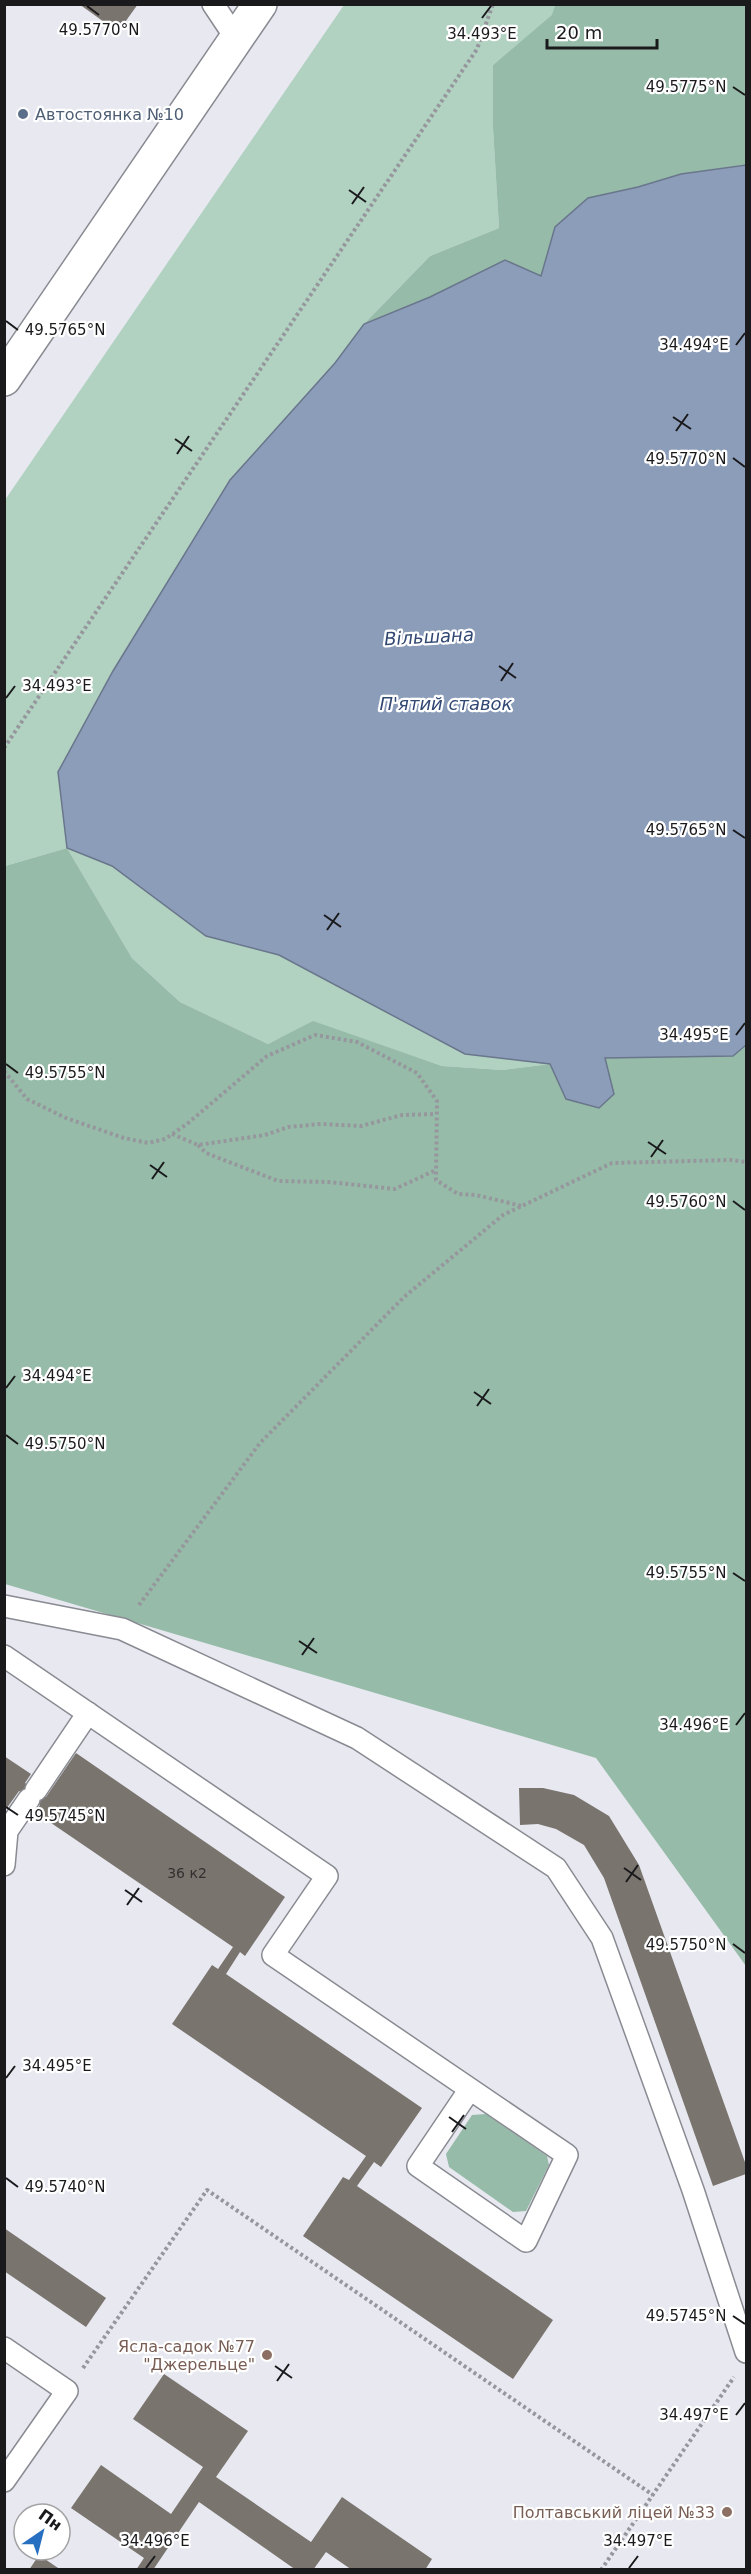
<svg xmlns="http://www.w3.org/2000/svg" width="751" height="2574" font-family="'DejaVu Sans',sans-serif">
  <rect width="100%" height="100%" fill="#e7e8f0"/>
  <!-- green -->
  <polygon fill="#b1d1c1" points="344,5 555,5 553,15 493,65 493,128 499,228 430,256 364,324 335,363 67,848 112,865 206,936 279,955 465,1054 550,1064 503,1070 442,1066 313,1022 268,1044 180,1002 132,958 67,848 5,866 5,500"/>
  <!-- forest -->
  <g fill="#96bca9">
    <polygon points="555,5 746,5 746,165 681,174 638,187 555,227 541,276 430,297 364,324 430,256 499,228 493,128 493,65 552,15"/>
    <polygon points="67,848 132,958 180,1002 268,1044 313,1021 442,1066 503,1070 550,1064 566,1099 614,1093 604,1058 733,1056 746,1045 746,1966 596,1758 5,1584 5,866"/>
    <polygon points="486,2114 547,2156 549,2165 526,2211 513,2212 449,2167 446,2154 472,2115"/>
  </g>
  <!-- water -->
  <polygon fill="#8c9dba" stroke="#6a768b" stroke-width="1.5" points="746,165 746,1045 733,1056 605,1058 614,1094 599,1108 566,1099 550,1064 465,1054 279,955 206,936 112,866 67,848 58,772 113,671 230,480 335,363 364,324 430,297 505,260 541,276 555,227 588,198 638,187 681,174"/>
  <!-- building -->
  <g fill="#7a746e">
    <polygon points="79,4 138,4 118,32"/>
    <polygon points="76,1753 285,1897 245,1956 240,1952 226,1974 422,2108 381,2167 374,2162 357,2186 553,2320 513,2379 303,2236 343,2177 349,2180 366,2156 172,2024 212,1965 218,1969 233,1947 35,1812 40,1805 19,1791 4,1812 4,1756 31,1774 25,1783 46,1797"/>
    <polygon points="519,1788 543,1788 574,1795 609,1816 639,1865 746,2165 746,2174 713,2186 604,1878 584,1845 556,1829 538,1824 520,1825"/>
    <polygon points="4,2228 106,2298 86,2327 4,2271"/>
    <polygon points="164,2374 248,2431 216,2477 311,2542 342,2497 432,2559 425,2570 352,2570 326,2552 313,2570 296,2570 199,2502 153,2570 136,2570 144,2558 71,2508 101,2465 171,2514 203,2467 133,2419"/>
    <polygon points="39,2555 61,2570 29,2570"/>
  </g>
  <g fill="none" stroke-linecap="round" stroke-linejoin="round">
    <!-- service casing -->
    <g stroke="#898b92" stroke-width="24">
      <g id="service">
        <polyline points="213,4 237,40"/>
        <polyline points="4,1606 122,1629 357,1738 556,1868 602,1938 693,2190 746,2352"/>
        <polyline points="4,1656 327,1876 273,1955 567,2155 526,2241 418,2166 470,2089"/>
        <polyline points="36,1790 88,1713"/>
        <polyline points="4,1865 7,1831 29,1799"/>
        <polyline points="4,2348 67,2391 4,2481"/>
      </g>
    </g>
    <!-- primary casing -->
    <g stroke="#898b92" stroke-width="36">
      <polyline id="primary" points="4,379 260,4"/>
    </g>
    <!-- path -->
    <g stroke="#96979d" stroke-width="4" stroke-dasharray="3 3" stroke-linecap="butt">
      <polyline points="4,748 477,49 493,4"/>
      <polyline points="4,1071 27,1099 66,1118 124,1138 148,1143 165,1139 187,1124 267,1056 315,1035 357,1042 417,1073 437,1101 436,1180 458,1194 476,1195 522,1206"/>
      <polyline points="172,1134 198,1145 265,1135 288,1127 321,1124 361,1126 402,1115 436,1114"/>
      <polyline points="198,1145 206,1153 278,1181 329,1182 395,1189 436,1170"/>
      <polyline points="139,1605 260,1443 404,1297 503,1215 612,1163 731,1160 746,1162"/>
      <polyline points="83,2368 207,2190 653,2495"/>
      <polyline points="601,2570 734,2377"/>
    </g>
    <!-- service -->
    <use href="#service" stroke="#fff" stroke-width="21"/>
    <!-- primary -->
    <use href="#primary" stroke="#fff" stroke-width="33"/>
  </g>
  <!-- ticks -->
  <path fill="none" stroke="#1a1a1d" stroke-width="2" d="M87,6L99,15M482,18L491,6M733,87L745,95M349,190L366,202M352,204L364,187M6,321L18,330M736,345L745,333M673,417L691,429M676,431L688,414M175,439L192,451M177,454L189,436M733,458L745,467M499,666L516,678M501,681L513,663M6,698L15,686M733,830L745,838M324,915L341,927M327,930L339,913M736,1035L745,1023M6,1064L18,1073M648,1142L666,1154M651,1157L663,1140M150,1165L167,1177M152,1179L164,1162M733,1201L745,1210M6,1388L15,1376M474,1392L491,1404M477,1406L489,1389M6,1435L18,1444M733,1573L745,1581M299,1641L317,1653M302,1655L314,1638M736,1725L745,1713M6,1807L18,1815M624,1868L641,1880M626,1882L638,1865M125,1890L142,1902M127,1905L139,1888M733,1944L745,1953M6,2078L15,2066M449,2117L466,2129M452,2132L464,2115M6,2178L18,2187M733,2316L745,2324M275,2366L292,2378M277,2381L289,2364M736,2415L745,2403M146,2568L155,2556M629,2568L638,2556"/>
  <!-- markers -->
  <circle fill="#5c6f8a" stroke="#fff" stroke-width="2" cx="23" cy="114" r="6"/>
  <g fill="#8d6e63" stroke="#fff" stroke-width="2">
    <circle cx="267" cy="2355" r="6"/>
    <circle cx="727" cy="2512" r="6"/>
  </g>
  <g text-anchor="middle" stroke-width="4.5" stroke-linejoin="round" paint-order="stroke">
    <!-- number labels -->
    <g font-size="14" fill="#323031">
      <text x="187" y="1878">36 к2</text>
    </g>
    <!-- service labels -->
    <g font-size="16" fill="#4e5e75" stroke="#fff" text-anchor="start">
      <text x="35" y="120">Автостоянка №10</text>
    </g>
    <!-- education labels -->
    <g font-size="16" fill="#785e54" stroke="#fff" text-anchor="end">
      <text x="255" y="2352">Ясла-садок №77<tspan x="255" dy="18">"Джерельце"</tspan></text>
      <text x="715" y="2518">Полтавський ліцей №33</text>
    </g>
    <!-- water labels -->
    <g font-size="18" font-style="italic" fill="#314873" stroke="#fff">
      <text transform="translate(429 637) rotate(-3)" y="6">Вільшана</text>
      <text x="446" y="710">П'ятий ставок</text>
    </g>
  </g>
  <g font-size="15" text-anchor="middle" fill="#1a1a1d" stroke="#fff" stroke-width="4.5" stroke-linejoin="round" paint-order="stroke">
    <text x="99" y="35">49.5770°N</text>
    <text x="482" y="39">34.493°E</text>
    <text x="686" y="92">49.5775°N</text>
    <text x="65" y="335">49.5765°N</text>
    <text x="694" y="350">34.494°E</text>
    <text x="686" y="464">49.5770°N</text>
    <text x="57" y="691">34.493°E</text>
    <text x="686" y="835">49.5765°N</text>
    <text x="694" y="1040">34.495°E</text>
    <text x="65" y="1078">49.5755°N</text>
    <text x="686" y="1207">49.5760°N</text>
    <text x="57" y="1381">34.494°E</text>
    <text x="65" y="1449">49.5750°N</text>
    <text x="686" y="1578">49.5755°N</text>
    <text x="694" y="1730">34.496°E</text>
    <text x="65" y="1821">49.5745°N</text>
    <text x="686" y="1950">49.5750°N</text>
    <text x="57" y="2071">34.495°E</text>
    <text x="65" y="2192">49.5740°N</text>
    <text x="686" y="2321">49.5745°N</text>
    <text x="694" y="2420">34.497°E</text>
    <text x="155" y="2546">34.496°E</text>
    <text x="638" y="2546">34.497°E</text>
  </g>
  <!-- border -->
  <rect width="751" height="2574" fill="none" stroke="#1a1a1d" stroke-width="12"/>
  <!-- north arrow -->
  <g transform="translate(42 2532) rotate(35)"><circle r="28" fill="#ffffff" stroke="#a3a3a5" stroke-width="1.5"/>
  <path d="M0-4.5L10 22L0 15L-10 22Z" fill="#276fc0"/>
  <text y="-9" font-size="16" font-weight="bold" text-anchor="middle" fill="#1a1a1d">Пн</text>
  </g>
  <!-- scale -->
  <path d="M547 39v9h110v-9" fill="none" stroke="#1a1a1d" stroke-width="3"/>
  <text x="556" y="39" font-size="18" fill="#1a1a1d" stroke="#ffffff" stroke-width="4.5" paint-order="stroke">20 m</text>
</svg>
